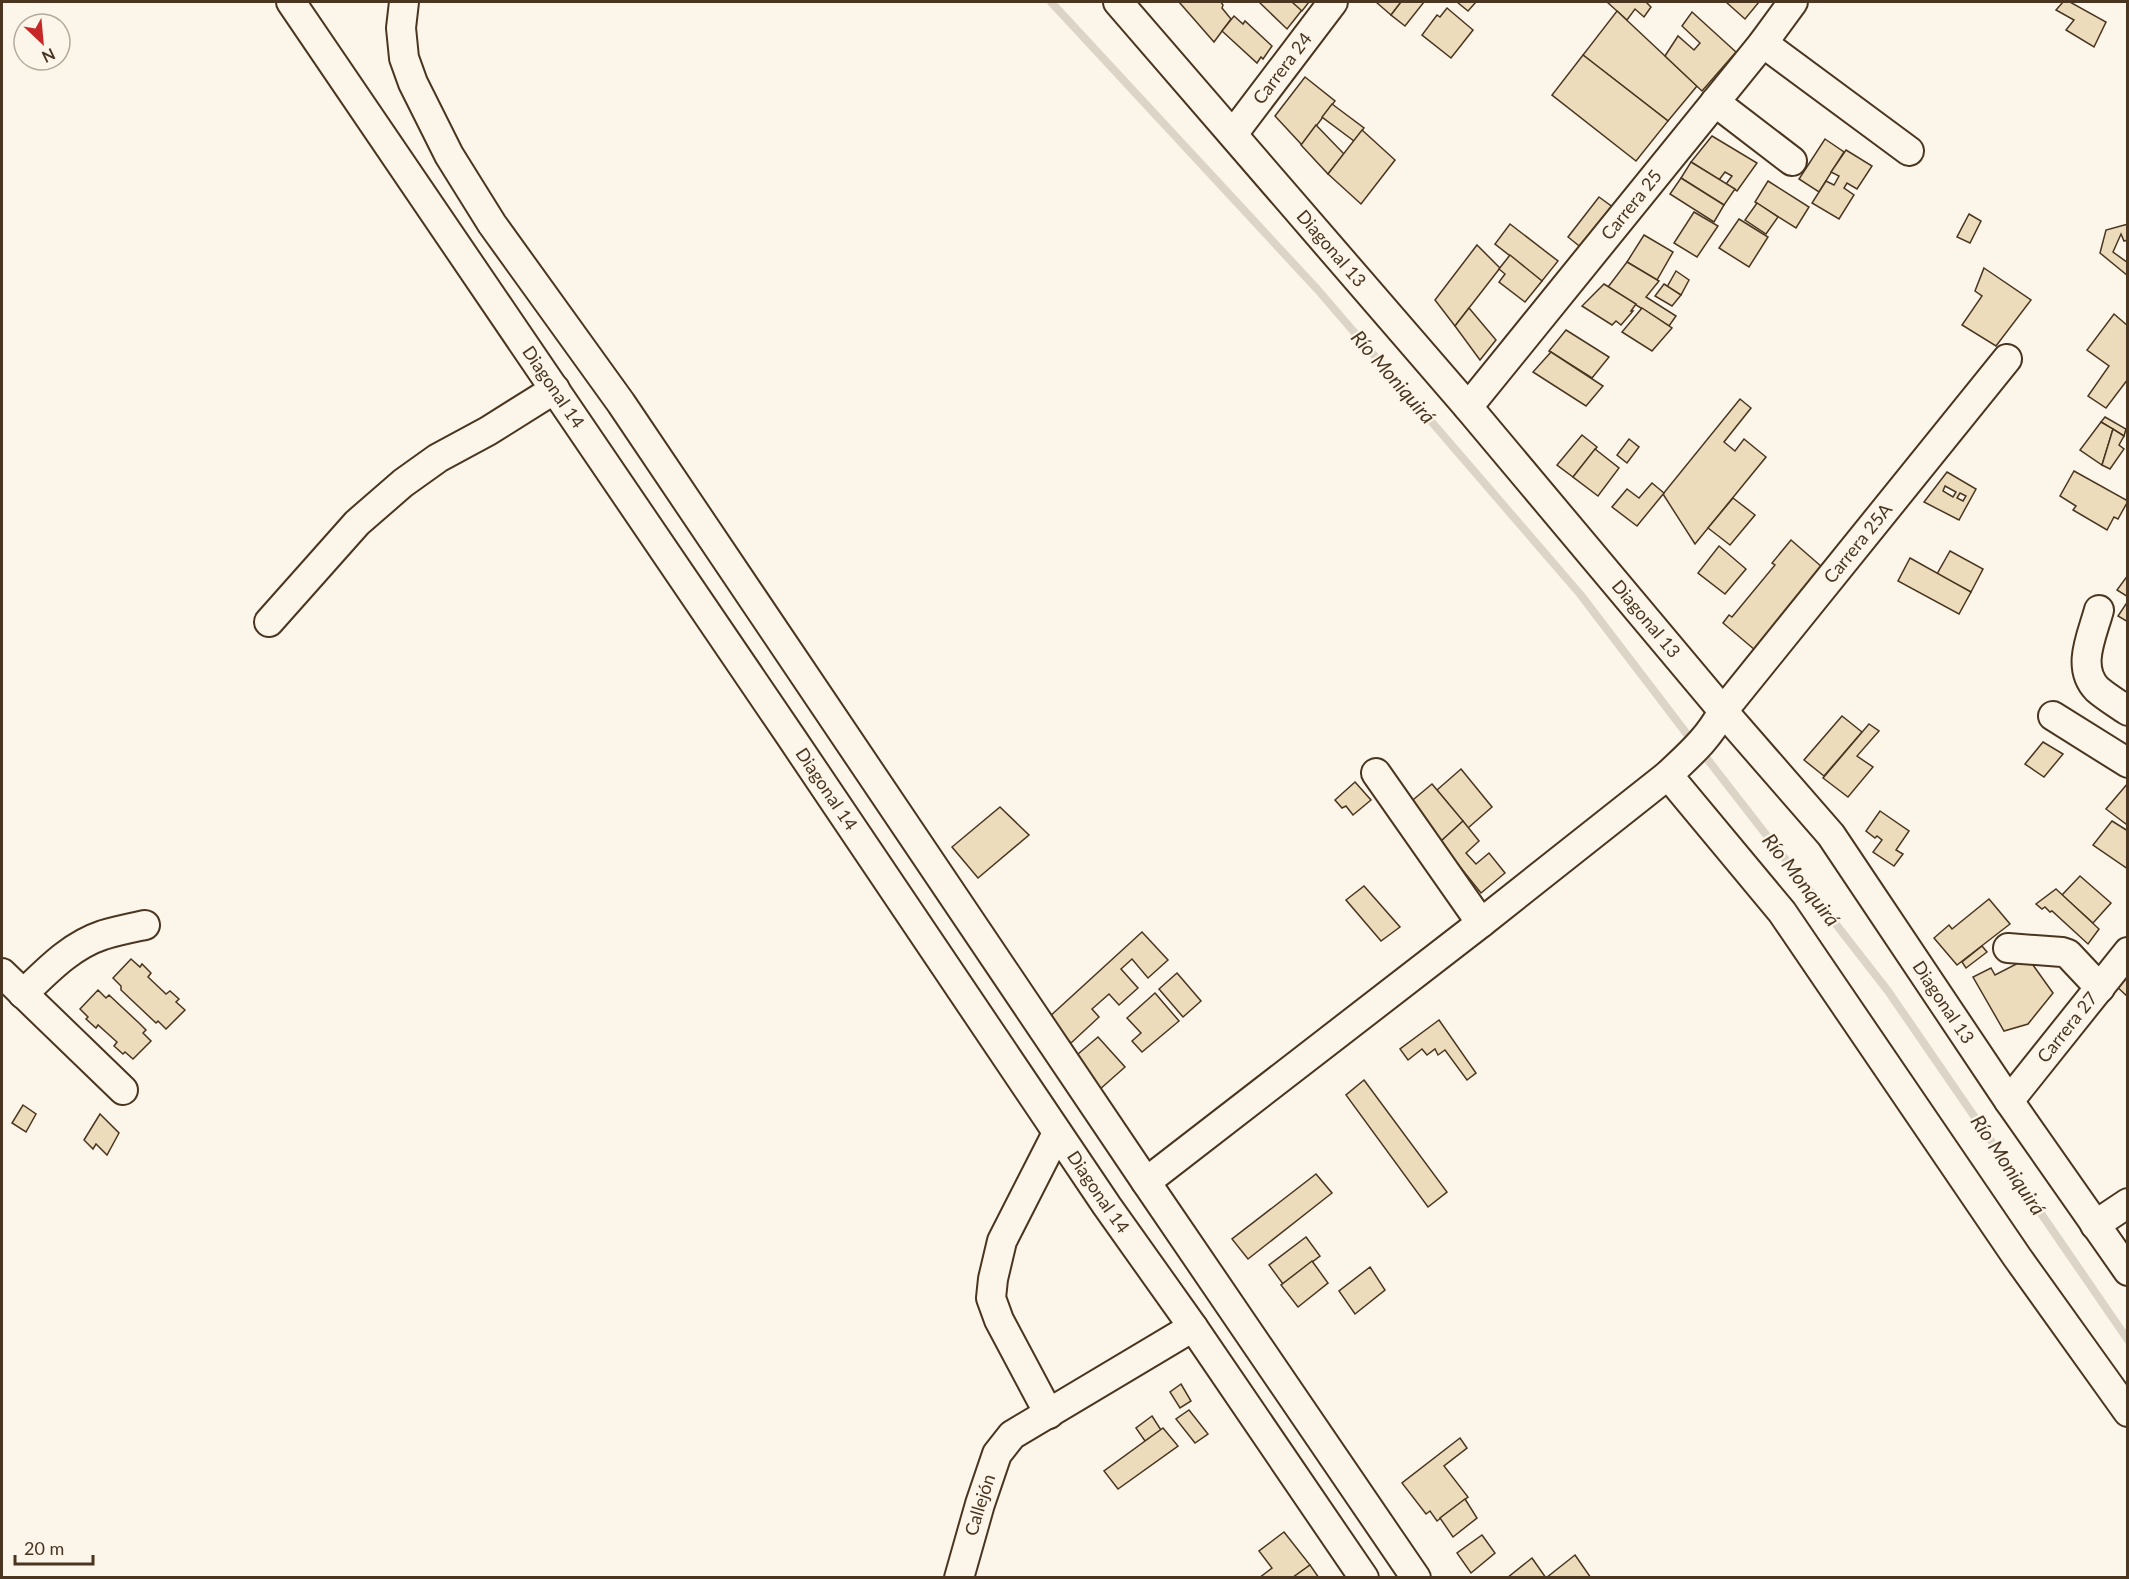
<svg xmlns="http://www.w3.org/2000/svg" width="2129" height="1579" font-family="Lato,sans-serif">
  <rect width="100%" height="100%" fill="#fbf6e9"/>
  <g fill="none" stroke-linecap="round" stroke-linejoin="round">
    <!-- stream -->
    <g stroke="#dcd4c6" stroke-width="8">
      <polyline points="1051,2 1317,289 1580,594 1693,742"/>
      <polyline points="1701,751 1888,991 2128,1340"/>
    </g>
  </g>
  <!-- building -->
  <g fill="#ecdcbc" stroke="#4a3520" stroke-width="1.5" fill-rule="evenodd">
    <polygon points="1179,2 1221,2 1223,5 1222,8 1231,19 1214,42"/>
    <polygon points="1259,2 1292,2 1302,10 1287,29"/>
    <polygon points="1292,2 1309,2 1302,11"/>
    <polygon points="1376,2 1401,2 1391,15"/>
    <polygon points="1401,2 1424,2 1405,26 1391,15"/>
    <polygon points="1457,2 1476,2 1468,11"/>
    <polygon points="1607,2 1646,2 1651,7 1644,17 1635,9 1627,20"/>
    <polygon points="1726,2 1759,2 1745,19"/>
    <polygon points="2063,2 2070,2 2106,22 2094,47 2066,30 2074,20 2056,10"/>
    <polygon points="1447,8 1473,30 1451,58 1422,35 1437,15 1440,17"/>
    <polygon points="1617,11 1697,86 1668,121 1583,55"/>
    <polygon points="1692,12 1736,52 1702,91 1665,56 1678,36 1694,50 1700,43 1682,26"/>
    <polygon points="1234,16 1243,24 1245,21 1272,46 1263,59 1261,57 1257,63 1222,31"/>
    <polygon points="1583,55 1668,121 1636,161 1552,95"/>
    <polygon points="1305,77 1335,101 1302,145 1275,116"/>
    <polygon points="1332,104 1364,128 1354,141 1322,117"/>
    <polygon points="1316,125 1344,154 1328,174 1301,145"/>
    <polygon points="1362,130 1395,160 1361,204 1328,174"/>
    <polygon points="1712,136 1757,163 1737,191 1726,184 1732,176 1725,172 1719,180 1691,162"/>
    <polygon points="1825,139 1844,152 1819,192 1799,179"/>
    <polygon points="1846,150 1872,166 1857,189 1847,183 1844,188 1854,195 1839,219 1812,203 1826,181 1834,185 1839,176 1831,172"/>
    <polygon points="1691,162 1735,189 1724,205 1681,178"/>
    <polygon points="1681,178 1724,205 1714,222 1670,194"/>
    <polygon points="1768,181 1809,207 1796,228 1755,202"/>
    <polygon points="1599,197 1614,208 1583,249 1568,237"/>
    <polygon points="1757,203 1778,217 1766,234 1745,220"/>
    <polygon points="1694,212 1718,226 1697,257 1674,243"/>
    <polygon points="1969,214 1981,221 1970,243 1957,237"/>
    <polygon points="1739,219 1768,237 1749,267 1719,248"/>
    <polygon points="1510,224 1558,261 1542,281 1495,244"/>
    <polygon points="2128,224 2128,240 2124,241 2121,234 2113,252 2128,263 2128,276 2100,253 2106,230"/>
    <polygon points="1644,235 1673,252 1657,280 1627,262"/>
    <polygon points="1477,245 1500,268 1455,326 1435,300"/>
    <polygon points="1510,255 1542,281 1525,302 1499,282 1505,274 1499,269"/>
    <polygon points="1627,262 1659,281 1646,297 1676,316 1669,326 1608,287"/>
    <polygon points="1984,268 2031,300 1996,346 1962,325 1982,296 1975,291"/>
    <polygon points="1676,271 1689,280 1681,295 1667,287"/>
    <polygon points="1604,284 1636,304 1631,311 1633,311 1621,325 1616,321 1612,325 1582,306"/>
    <polygon points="1664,284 1681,295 1672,306 1655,296"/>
    <polygon points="1469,308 1496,340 1480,360 1455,326"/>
    <polygon points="1642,308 1672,328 1652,351 1622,332"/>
    <polygon points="2114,314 2128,326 2128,379 2106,408 2088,396 2109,366 2087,350"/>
    <polygon points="1566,330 1609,357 1592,378 1549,351"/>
    <polygon points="1551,352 1603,386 1586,406 1533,372"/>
    <polygon points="1740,399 1751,408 1724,442 1735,451 1744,439 1766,457 1695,544 1663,494"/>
    <polygon points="2105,417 2126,429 2124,436 2101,422"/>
    <polygon points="2101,422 2113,429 2102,465 2080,450"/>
    <polygon points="2113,429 2124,436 2119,445 2124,449 2110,469 2102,465"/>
    <polygon points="1582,435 1597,447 1573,477 1557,465"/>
    <polygon points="1629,439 1639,447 1627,463 1617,455"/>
    <polygon points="1595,449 1619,468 1598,496 1573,477"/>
    <polygon points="2074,471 2128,501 2118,519 2114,517 2107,530 2073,510 2076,506 2060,496"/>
    <path d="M1947,472L1976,489L1959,520L1924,502ZM1945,486L1956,492L1953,497L1943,491ZM1960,493L1966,496L1963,501L1957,498Z"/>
    <polygon points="1652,483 1664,493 1637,526 1612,507 1627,489 1639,498"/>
    <polygon points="1733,498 1755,515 1730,545 1708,528"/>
    <polygon points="1791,540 1822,567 1755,650 1723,623 1729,615 1732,617 1775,565 1772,563"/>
    <polygon points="1719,546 1746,569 1725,594 1698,573"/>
    <polygon points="1950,551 1983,569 1971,592 1937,574"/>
    <polygon points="1910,558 1971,592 1959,614 1898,581"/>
    <polygon points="2128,575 2128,597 2117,590"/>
    <polygon points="2128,601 2128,622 2118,616"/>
    <polygon points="1842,716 1862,732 1824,776 1804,760"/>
    <polygon points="1869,724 1879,731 1857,756 1873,767 1848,797 1823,778"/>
    <polygon points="2043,742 2063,754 2044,777 2025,764"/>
    <polygon points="1461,769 1492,807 1468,828 1437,790"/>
    <polygon points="1355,782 1371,800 1353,815 1346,806 1342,808 1335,800"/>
    <polygon points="2128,783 2128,822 2126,824 2106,809"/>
    <polygon points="1432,784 1463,821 1440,842 1408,804"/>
    <polygon points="1000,807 1029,835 978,878 952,847"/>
    <polygon points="1880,811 1909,831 1896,850 1903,854 1894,866 1873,852 1882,840 1877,836 1875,838 1866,831"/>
    <polygon points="1463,821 1479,841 1466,853 1476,864 1489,853 1505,873 1481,893 1440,842"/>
    <polygon points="2112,821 2128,831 2128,869 2093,845"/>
    <polygon points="2080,876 2111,903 2093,923 2062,895"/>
    <polygon points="1364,886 1400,927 1381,941 1346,900"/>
    <polygon points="2056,889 2099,929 2088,944 2052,911 2050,912 2045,907 2042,909 2036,904"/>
    <polygon points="1989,899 2010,924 1957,965 1934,938 1949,925 1952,929"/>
    <polygon points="1142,932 1168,960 1148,978 1132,959 1121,969 1138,988 1119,1005 1109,994 1092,1009 1099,1017 1071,1043 1048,1018"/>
    <polygon points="1982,946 1987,952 1966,968 1962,962"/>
    <polygon points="2028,958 2053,993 2028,1024 2004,1031 1973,977 1991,968 1995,975"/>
    <polygon points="131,959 140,967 142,964 151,973 148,977 166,994 170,991 179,999 176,1002 185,1010 166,1029 158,1021 156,1023 121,990 121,986 113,978"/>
    <polygon points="2128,969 2128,997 2115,985"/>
    <polygon points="1177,973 1201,1001 1183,1017 1159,989"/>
    <polygon points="98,990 106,998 109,995 139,1023 146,1030 143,1033 151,1041 133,1059 125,1052 123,1054 114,1046 117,1042 98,1025 96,1028 86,1019 88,1017 80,1009"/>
    <polygon points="1155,993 1179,1021 1142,1052 1132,1041 1141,1033 1127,1018"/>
    <polygon points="1439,1020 1476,1073 1467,1080 1445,1050 1438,1055 1435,1049 1427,1055 1422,1049 1408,1060 1400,1049"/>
    <polygon points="1098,1037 1125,1067 1099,1090 1071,1060"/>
    <polygon points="1364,1080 1447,1192 1428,1207 1346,1095"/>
    <polygon points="23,1105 36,1114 26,1132 12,1123"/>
    <polygon points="100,1114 119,1133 107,1155 96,1144 93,1149 84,1140"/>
    <polygon points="1316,1174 1332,1193 1248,1259 1232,1239"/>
    <polygon points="1306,1237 1320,1256 1283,1284 1269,1265"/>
    <polygon points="1312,1261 1328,1283 1298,1307 1281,1285"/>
    <polygon points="1370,1267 1385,1290 1355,1314 1339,1291"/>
    <polygon points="1181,1384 1191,1401 1180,1408 1170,1392"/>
    <polygon points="1189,1410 1208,1434 1195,1443 1176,1419"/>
    <polygon points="1152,1416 1161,1430 1145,1441 1136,1428"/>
    <polygon points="1163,1428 1178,1446 1118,1489 1104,1471"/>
    <polygon points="1460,1438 1467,1448 1444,1466 1468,1497 1437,1521 1430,1511 1426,1514 1402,1483"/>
    <polygon points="1465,1499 1477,1518 1453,1537 1440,1518"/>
    <polygon points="1284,1532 1310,1565 1292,1578 1259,1578 1272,1568 1259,1551"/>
    <polygon points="1482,1535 1495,1553 1471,1573 1457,1553"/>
    <polygon points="1575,1555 1591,1578 1546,1578 1570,1559"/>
    <polygon points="1532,1558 1546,1578 1507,1578"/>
    <polygon points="1310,1565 1319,1578 1292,1578"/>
  </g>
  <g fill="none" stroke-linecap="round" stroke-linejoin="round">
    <!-- minor casing -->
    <g stroke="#4a3520" stroke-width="32">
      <g id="minor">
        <path id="s1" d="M291,2L791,737L1107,1206L1193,1327L1364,1578"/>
        <polyline points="404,2 401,28 404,58 413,83 449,155 492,224 621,403 1146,1182 1416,1578"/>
        <path id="s2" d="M1118,2L1468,407L1723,711L1831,835L2009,1101L2128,1271"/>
        <polyline points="1763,43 1909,151"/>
        <polyline points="1715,102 1792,161"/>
        <path id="s3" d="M1233,134L1333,2"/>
        <path id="s4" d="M1468,407L1763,43L1793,2"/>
        <path d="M2099,610C2092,636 2076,667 2097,689C2106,697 2118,704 2128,711"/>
        <polyline points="269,622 357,523 403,483 438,458 488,431 555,389"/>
        <polyline points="2053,716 2128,763"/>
        <polyline points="1376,773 1481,923"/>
        <polyline points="1668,775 1782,912 2017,1257 2128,1412"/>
        <polyline points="2008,948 2062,952 2068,954 2100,988"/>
        <polyline points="2,973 123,1090"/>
        <path d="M23,994C47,971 70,946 103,935C116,931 131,928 145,925"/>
        <path id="s5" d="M2009,1101L2128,952"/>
        <path id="s6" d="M1146,1182L1481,923L1668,775C1690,754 1708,739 1723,711L2007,359"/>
        <polyline points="2095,1225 2128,1203"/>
        <polyline points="1049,1414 999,1320 991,1298 993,1279 1002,1241 1057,1133"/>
        <path id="s7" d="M959,1578L980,1504L997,1454L1012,1435L1193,1327"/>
      </g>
    </g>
    <!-- minor -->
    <use href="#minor" stroke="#fbf6e9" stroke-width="28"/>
  </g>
  <g text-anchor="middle" stroke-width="4.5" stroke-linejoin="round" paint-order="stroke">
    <!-- street labels -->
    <g font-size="18" fill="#4a3520" stroke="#fbf6e9">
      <text dy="6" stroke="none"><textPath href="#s3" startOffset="82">Carrera 24</textPath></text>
      <text dy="6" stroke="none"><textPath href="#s4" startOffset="260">Carrera 25</textPath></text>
      <text dy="6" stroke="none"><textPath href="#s2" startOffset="326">Diagonal 13</textPath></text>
      <text dy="6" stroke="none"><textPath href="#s1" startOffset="466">Diagonal 14</textPath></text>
      <text dy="6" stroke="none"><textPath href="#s6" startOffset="962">Carrera 25A</textPath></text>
      <text dy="6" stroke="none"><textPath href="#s2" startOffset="812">Diagonal 13</textPath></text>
      <text dy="6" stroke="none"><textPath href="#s1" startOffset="952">Diagonal 14</textPath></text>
      <text dy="6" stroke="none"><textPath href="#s2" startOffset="1298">Diagonal 13</textPath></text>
      <text dy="6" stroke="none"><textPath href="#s5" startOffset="94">Carrera 27</textPath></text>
      <text dy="6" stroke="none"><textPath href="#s1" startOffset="1438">Diagonal 14</textPath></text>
      <text dy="6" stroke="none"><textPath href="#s7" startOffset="76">Callejón</textPath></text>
    </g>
    <!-- water labels -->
    <g font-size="20" font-style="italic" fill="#4a3520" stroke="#fbf6e9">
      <text transform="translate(1393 377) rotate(49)" y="7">Río Moniquirá</text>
      <text transform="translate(1801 880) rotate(52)" y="7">Río Monquirá</text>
      <text transform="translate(2008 1165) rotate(56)" y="7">Río Moniquirá</text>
    </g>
  </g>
  <!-- border -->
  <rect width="2129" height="1579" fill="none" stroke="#4a3520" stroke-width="6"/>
  <!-- north arrow -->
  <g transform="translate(42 42) rotate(154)"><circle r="28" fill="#fbf6e9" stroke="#b4a999" stroke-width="1.5"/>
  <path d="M0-4.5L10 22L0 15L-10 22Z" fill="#c62828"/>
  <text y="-9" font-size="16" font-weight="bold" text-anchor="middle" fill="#4a3520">N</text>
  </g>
  <!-- scale -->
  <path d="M15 1555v9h78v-9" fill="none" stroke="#4a3520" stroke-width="3"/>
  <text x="24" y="1555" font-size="18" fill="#4a3520" stroke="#fbf6e9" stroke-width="4.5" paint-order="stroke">20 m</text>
</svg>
